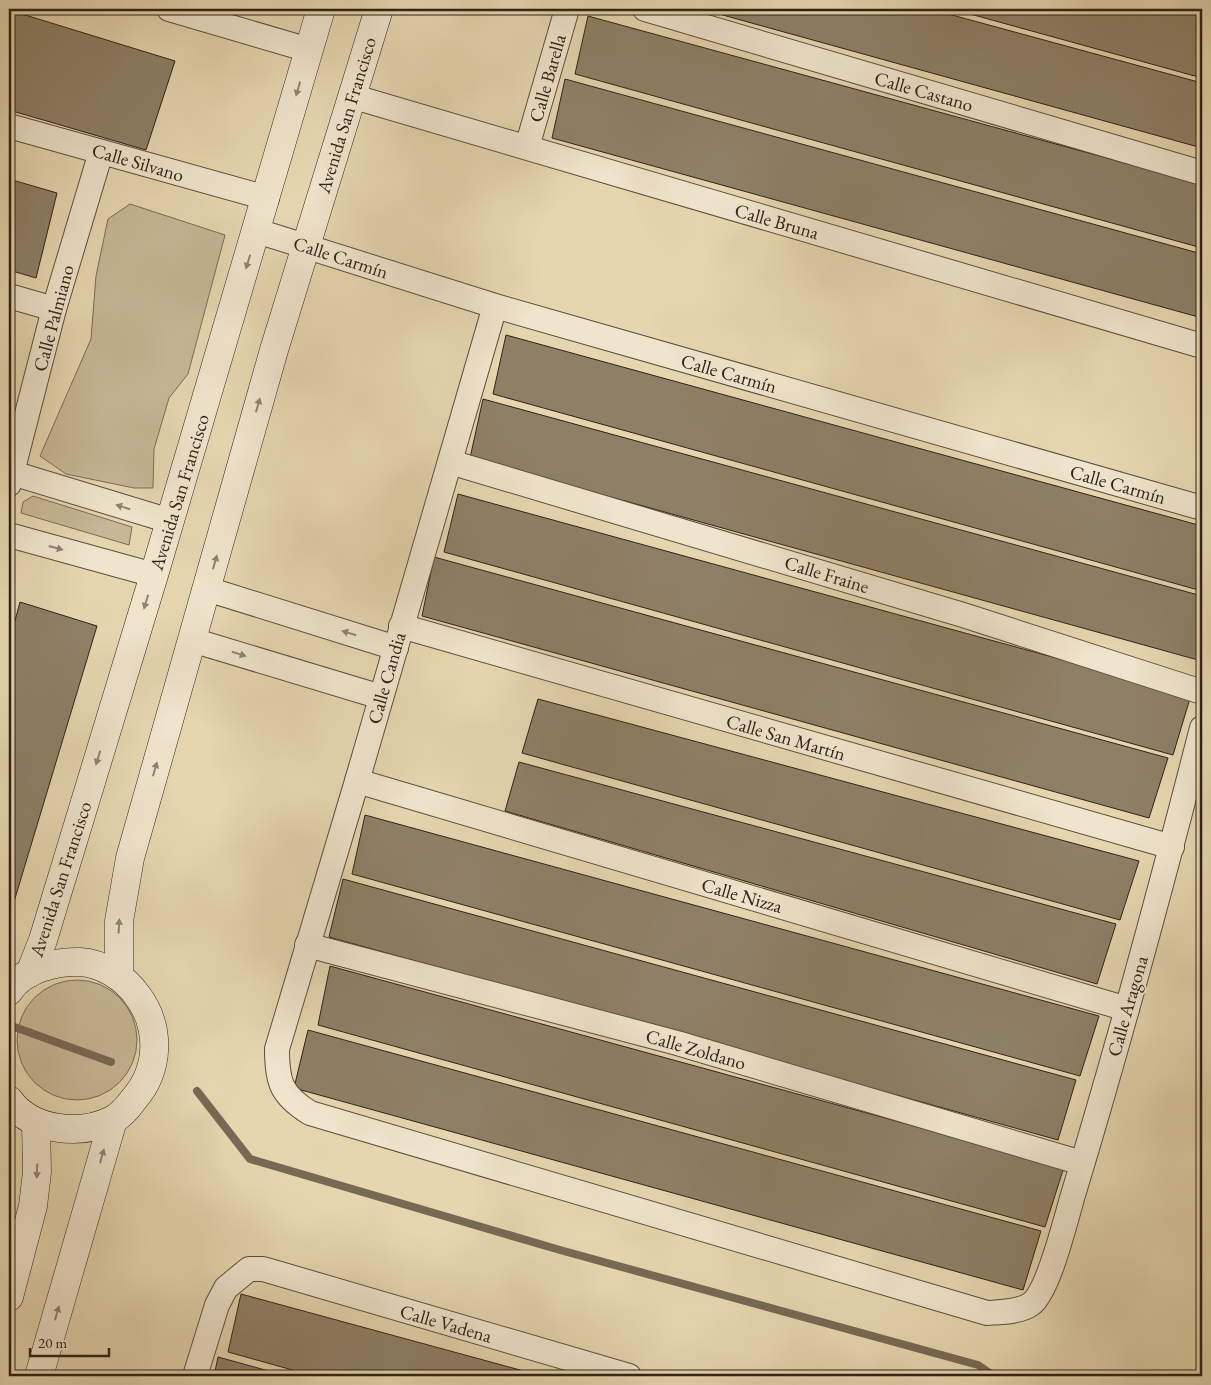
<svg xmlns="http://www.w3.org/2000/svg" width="1211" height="1385" font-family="'EB Garamond',serif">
  <rect width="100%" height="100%" fill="#e6d6b0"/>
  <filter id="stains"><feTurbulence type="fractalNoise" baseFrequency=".004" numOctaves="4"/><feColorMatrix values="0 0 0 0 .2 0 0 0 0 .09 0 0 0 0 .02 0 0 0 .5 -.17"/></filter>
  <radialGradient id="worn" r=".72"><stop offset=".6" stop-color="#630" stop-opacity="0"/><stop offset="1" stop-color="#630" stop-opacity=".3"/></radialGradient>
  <!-- green -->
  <g fill="#c7b796" stroke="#7b6c57">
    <polygon points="130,204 225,235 188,374 169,398 154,449 153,488 134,488 66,474 40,456 91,339 96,276 108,219"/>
    <polygon points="33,496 132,527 129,545 21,513 23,502"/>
    <circle cx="77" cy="1040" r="60"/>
  </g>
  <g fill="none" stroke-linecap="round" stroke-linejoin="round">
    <!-- stream -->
    <g stroke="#786954" stroke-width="8">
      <polyline points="9,1025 111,1062"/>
      <polyline points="197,1091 250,1159 560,1250 978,1365 994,1376"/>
    </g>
  </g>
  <!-- building -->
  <g fill="#8e8067" stroke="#2f2218">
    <polygon points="701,9 930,9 1202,83 1202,148"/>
    <polygon points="952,9 1185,9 1202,13 1202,78"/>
    <polygon points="9,10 175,61 146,150 9,110"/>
    <polygon points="588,16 1202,184 1202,248 575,74"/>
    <polygon points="565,79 1202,254 1202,318 552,138"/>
    <polygon points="9,179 57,193 36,278 9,270"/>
    <polygon points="506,335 1202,526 1202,591 493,394"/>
    <polygon points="9,358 13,359 9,376"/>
    <polygon points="483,399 1202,596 1202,648 1198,660 470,458"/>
    <polygon points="458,494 1191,695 1173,755 444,552"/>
    <polygon points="434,557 1168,758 1149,818 422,616"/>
    <polygon points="20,602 97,626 10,915 9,643"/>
    <polygon points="538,699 1139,861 1120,920 522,753"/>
    <polygon points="519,762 1116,924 1097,984 505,811"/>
    <polygon points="365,815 1099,1016 1080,1076 352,874"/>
    <polygon points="343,879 1076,1080 1058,1140 329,937"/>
    <polygon points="330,966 1064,1167 1045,1227 318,1025"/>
    <polygon points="308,1030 1041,1231 1023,1290 294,1088"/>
    <polygon points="241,1294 542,1376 314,1376 228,1352"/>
    <polygon points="218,1357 287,1376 214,1376"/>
  </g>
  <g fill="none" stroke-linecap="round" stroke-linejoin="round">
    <!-- street casing -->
    <g stroke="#5d4f3e" stroke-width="26">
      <g id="street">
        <polyline points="169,9 309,50"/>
        <polyline points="645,9 1202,173"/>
        <polyline points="351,96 1202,346"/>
        <polyline points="9,126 267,198"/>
        <polyline points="527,147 567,9"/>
        <polyline points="257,231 495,306 1202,508"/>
        <polyline points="9,296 54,309"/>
        <path d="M495,306L357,781L277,1049C277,1082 281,1095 310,1113L987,1313C1001,1312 1020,1312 1031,1304C1049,1291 1066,1218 1073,1195C1120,1040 1162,884 1202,728"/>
        <polyline points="450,462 963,615 1202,692"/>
        <polyline points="9,472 170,521"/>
        <polyline points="9,484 54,309 101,152"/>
        <polyline points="9,535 154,575"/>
        <polyline points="207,589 396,648"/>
        <polyline points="401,626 1172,847"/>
        <polyline points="192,640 381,697"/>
        <polyline points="357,781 1127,1009"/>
        <polyline points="307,945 677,1043 1082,1163"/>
        <polyline points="195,1376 217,1305 226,1288 249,1269 263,1269 629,1376"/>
      </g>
    </g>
    <!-- secondary casing -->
    <g stroke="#2f2218" stroke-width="29">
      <g id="secondary">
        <polyline points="30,973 43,940 154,575 321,9"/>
        <polyline points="119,975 119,921 130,858 274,350 379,9"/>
        <path d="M9,991C23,969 56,961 80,962C102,963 125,978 137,995C161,1027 160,1069 134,1099C128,1107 121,1116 112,1120C80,1136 31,1131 9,1100"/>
        <polyline points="9,1297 33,1206 37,1172 36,1122"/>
        <polyline points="39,1376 113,1120"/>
      </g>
    </g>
    <!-- street -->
    <use href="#street" stroke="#efe4cc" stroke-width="24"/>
    <!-- secondary -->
    <use href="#secondary" stroke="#efe4cc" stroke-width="28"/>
  </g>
  <!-- one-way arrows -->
  <defs><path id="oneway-solid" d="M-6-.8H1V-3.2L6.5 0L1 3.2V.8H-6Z" transform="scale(1.25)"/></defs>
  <g fill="#8f8372">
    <use href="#oneway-solid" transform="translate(298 89) rotate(106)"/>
    <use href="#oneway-solid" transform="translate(248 262) rotate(107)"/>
    <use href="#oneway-solid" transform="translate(258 405) rotate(-74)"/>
    <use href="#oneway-solid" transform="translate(123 507) rotate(-163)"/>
    <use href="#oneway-solid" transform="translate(56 548) rotate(15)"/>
    <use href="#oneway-solid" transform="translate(215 562) rotate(-74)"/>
    <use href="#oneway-solid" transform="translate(146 602) rotate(107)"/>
    <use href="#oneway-solid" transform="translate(349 633) rotate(-163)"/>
    <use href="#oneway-solid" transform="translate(239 654) rotate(17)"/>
    <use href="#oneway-solid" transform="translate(98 758) rotate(107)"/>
    <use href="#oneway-solid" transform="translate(155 769) rotate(-74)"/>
    <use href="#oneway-solid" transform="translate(119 926) rotate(-87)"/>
    <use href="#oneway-solid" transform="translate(102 1156) rotate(-74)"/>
    <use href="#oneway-solid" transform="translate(37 1171) rotate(92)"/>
    <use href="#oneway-solid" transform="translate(57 1313) rotate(-74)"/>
  </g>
  <g text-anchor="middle" stroke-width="4" stroke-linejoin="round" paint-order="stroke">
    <!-- street labels -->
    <g font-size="19" fill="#2f2218" stroke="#efe4cc">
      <text transform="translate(547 78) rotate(-74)" y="7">Calle Barella</text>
      <text transform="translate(924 91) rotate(16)" y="7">Calle Castano</text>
      <text transform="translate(346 115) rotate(-73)" y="7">Avenida San Francisco</text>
      <text transform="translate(138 162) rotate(16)" y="7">Calle Silvano</text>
      <text transform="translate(777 221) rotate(16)" y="7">Calle Bruna</text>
      <text transform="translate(341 257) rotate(18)" y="7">Calle Carmín</text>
      <text transform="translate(53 318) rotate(-75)" y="7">Calle Palmiano</text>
      <text transform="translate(729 373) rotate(16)" y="7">Calle Carmín</text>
      <text transform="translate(1118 484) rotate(16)" y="7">Calle Carmín</text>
      <text transform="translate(179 492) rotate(-73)" y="7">Avenida San Francisco</text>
      <text transform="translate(827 574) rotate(17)" y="7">Calle Fraine</text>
      <text transform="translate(386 678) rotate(-74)" y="7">Calle Candia</text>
      <text transform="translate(786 737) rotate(16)" y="7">Calle San Martín</text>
      <text transform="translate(60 879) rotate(-72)" y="7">Avenida San Francisco</text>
      <text transform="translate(742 895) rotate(16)" y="7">Calle Nizza</text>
      <text transform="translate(1127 1006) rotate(-74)" y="7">Calle Aragona</text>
      <text transform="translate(696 1049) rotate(16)" y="7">Calle Zoldano</text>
      <text transform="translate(446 1323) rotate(16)" y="7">Calle Vadena</text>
    </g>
  </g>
  <!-- margin -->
  <rect width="1211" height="1385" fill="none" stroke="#e6d6b0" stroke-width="30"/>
  <rect x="10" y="10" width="1191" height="1365" fill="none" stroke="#2f2218" stroke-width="2.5"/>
  <rect x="15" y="15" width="1181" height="1355" fill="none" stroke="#2f2218"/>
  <!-- scale -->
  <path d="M30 1348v8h79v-8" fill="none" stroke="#2f2218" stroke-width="2.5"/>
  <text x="38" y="1348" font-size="15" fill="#2f2218" stroke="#efe4cc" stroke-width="4" paint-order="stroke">20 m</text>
  <rect width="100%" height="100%" filter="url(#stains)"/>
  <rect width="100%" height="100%" fill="url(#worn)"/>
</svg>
